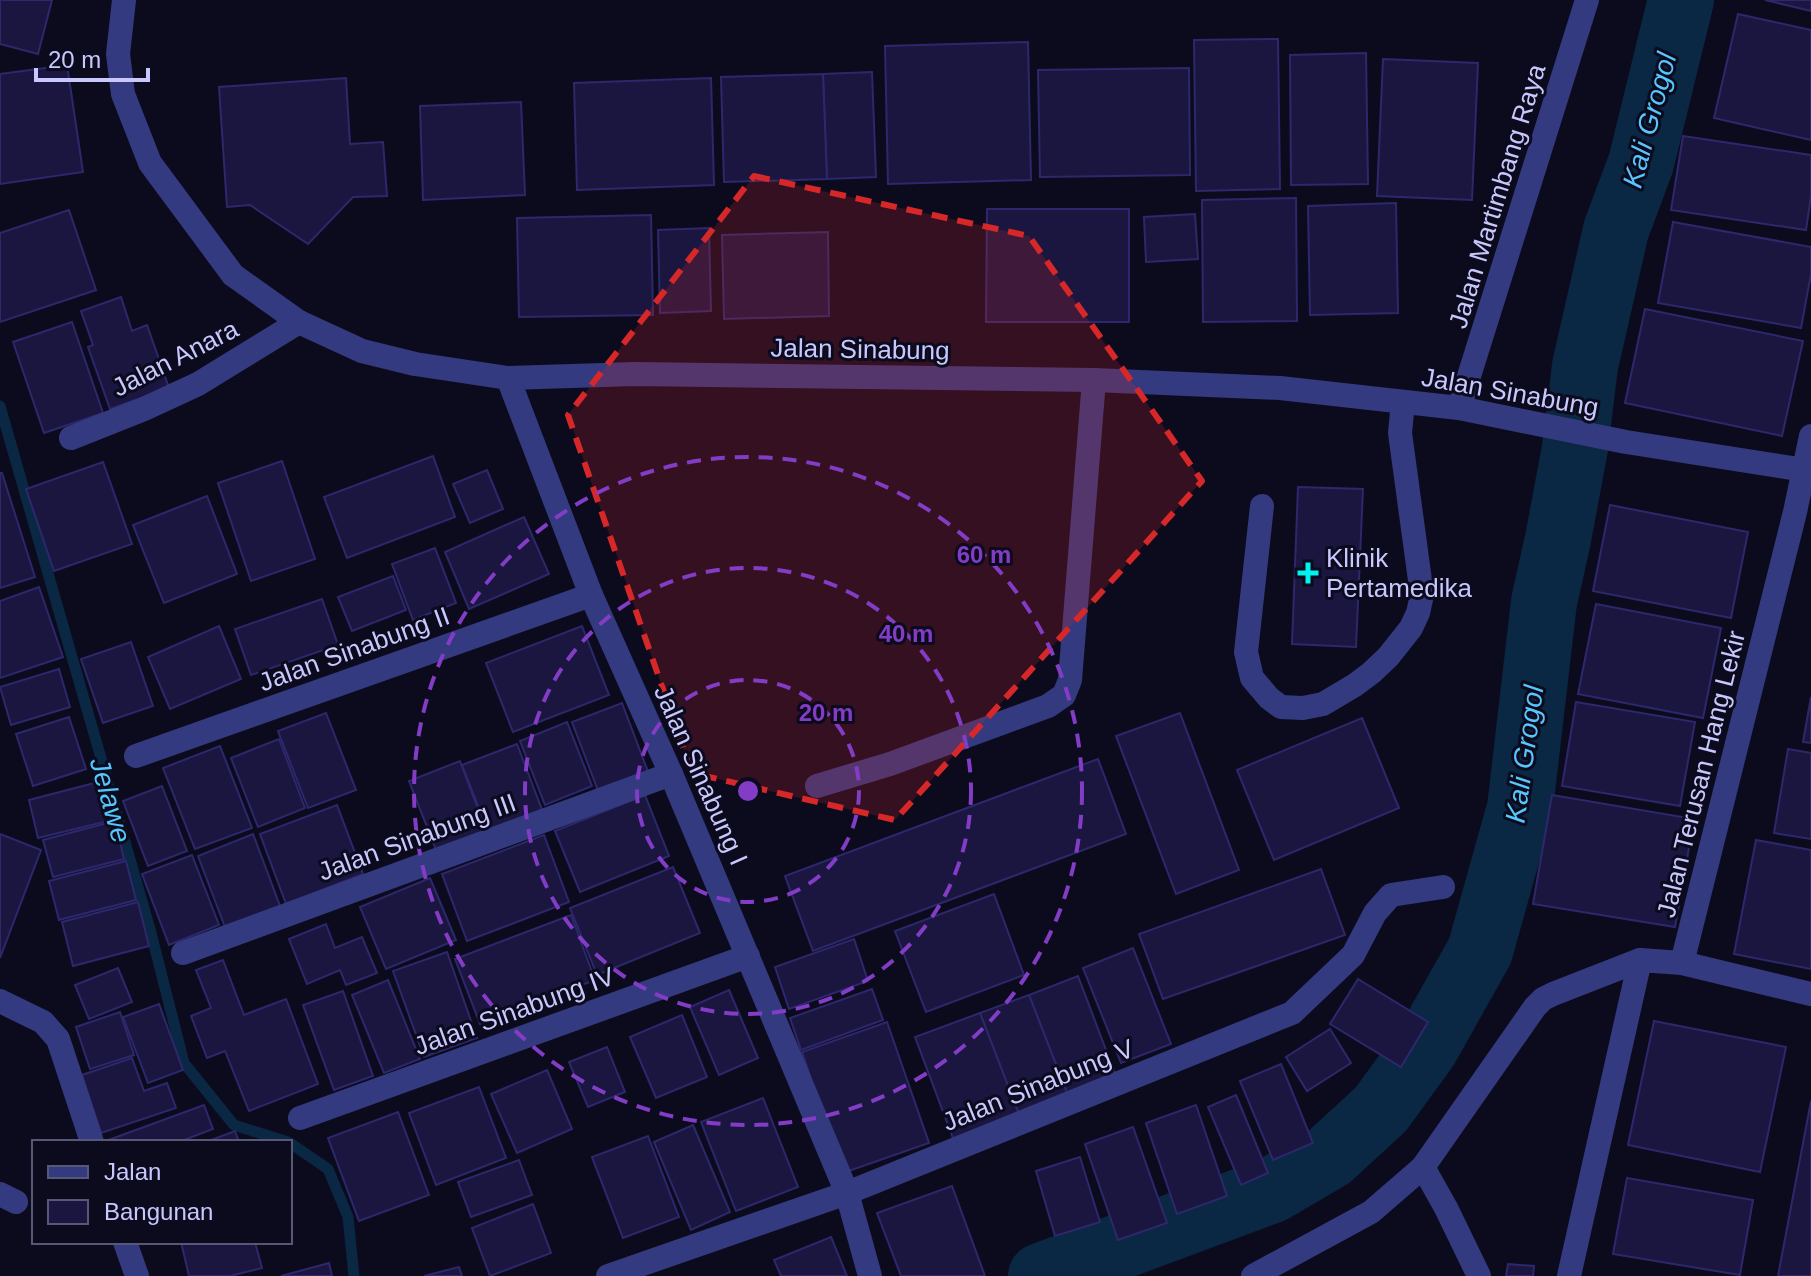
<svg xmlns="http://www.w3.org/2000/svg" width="1811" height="1276" font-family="Helvetica,sans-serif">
  <rect width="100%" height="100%" fill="#0c0b1e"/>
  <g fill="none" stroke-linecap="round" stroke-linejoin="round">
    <!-- stream -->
    <g stroke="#0a2743" stroke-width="11">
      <polyline points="0,406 150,929 184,1063 234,1125 288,1142"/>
      <polyline points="290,1143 328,1169 348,1217 354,1276"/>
    </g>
    <!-- river -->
    <polyline stroke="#0a2743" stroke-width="66" points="1041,1276 1272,1190 1330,1156 1381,1109 1426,1047 1480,951 1520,808 1544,602 1558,539 1575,448 1585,366 1616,230 1641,163 1681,0"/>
  </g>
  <!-- building -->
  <g fill="#1a163f" stroke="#2d286c" stroke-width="2">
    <polygon points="0,0 52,0 38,54 0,44"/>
    <polygon points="1765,0 1811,0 1811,11"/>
    <polygon points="1738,14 1811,30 1811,140 1714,118"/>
    <polygon points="1278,39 1280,189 1196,191 1194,40"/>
    <polygon points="1028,42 1031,180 888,184 885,46"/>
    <polygon points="1366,53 1368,184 1291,185 1290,55"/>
    <polygon points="1383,59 1478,63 1472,200 1377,196"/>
    <polygon points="67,65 83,172 0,184 0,74"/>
    <polygon points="1189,68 1190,175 1040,177 1038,70"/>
    <polygon points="872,72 876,177 827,179 823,74"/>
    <polygon points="823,74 827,179 724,182 721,77"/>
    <polygon points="346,78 350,144 383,142 387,196 353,197 308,244 250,205 227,207 219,87"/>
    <polygon points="711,78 714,185 577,190 574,83"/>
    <polygon points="521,102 525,195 423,200 420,106"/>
    <polygon points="1683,136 1811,155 1811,196 1806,230 1671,210"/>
    <polygon points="1296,198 1297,321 1203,322 1202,200"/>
    <polygon points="1396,203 1398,313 1310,315 1308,206"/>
    <polygon points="987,209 1129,209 1129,322 986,322"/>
    <polygon points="69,210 96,290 0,322 0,233"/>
    <polygon points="1195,214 1198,259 1146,262 1144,217"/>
    <polygon points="651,215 653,315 519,317 517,218"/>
    <polygon points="1673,222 1811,247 1811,274 1801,328 1658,303"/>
    <polygon points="709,228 711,311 660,313 658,230"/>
    <polygon points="828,232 829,316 724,319 722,235"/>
    <polygon points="121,297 132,331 147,325 169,388 110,409 88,347 93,345 81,311"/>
    <polygon points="1645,309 1803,341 1782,436 1625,403"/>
    <polygon points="72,322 103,413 44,433 13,342"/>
    <polygon points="433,456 455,517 347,558 324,497"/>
    <polygon points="282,461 315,559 251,581 218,483"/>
    <polygon points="103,462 132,544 54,571 26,489"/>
    <polygon points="487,470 503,509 470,523 453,484"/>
    <polygon points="0,473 2,473 35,577 0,588"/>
    <polygon points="1298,487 1363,489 1356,647 1292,644"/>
    <polygon points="207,496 237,574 164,603 133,525"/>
    <polygon points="1610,505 1748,532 1731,618 1593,591"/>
    <polygon points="524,517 549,574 469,609 445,552"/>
    <polygon points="435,548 456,603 413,620 392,564"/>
    <polygon points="393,576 406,610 352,631 338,597"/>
    <polygon points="39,587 63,657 0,678 0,601"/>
    <polygon points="322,599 338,645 251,675 235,629"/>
    <polygon points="1596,604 1721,628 1703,718 1578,694"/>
    <polygon points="219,626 241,679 170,709 148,657"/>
    <polygon points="582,626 609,695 513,732 486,663"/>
    <polygon points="131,642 153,706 103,723 81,659"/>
    <polygon points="59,669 70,707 11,725 0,687"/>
    <polygon points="1811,697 1811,743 1803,742"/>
    <polygon points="1576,702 1695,722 1680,806 1562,786"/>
    <polygon points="622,703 650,777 600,796 572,722"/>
    <polygon points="326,713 356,790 308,808 278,731"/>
    <polygon points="1180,713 1239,870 1176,894 1116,736"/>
    <polygon points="69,717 86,769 33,786 16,734"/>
    <polygon points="1362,718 1399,808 1274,860 1237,770"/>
    <polygon points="567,722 592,786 545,805 520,741"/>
    <polygon points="279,739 305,808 258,827 231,758"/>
    <polygon points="517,744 544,815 490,836 462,765"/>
    <polygon points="220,746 252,828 195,849 163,768"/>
    <polygon points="1788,749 1811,753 1811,839 1774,833"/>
    <polygon points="1098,759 1126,834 813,951 785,876"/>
    <polygon points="460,761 488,836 438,855 409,781"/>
    <polygon points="102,781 112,820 38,838 29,800"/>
    <polygon points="162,786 187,851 148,866 123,801"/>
    <polygon points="645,795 669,856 580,892 555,831"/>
    <polygon points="1552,795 1694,819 1675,927 1533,904"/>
    <polygon points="337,805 363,874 286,904 260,834"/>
    <polygon points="115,821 124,859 53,877 43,840"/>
    <polygon points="0,834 41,850 0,958"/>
    <polygon points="253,834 280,906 225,927 198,856"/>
    <polygon points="544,835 569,902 467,941 442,874"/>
    <polygon points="1756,840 1811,850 1811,969 1734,954"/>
    <polygon points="192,855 219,925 169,945 142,874"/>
    <polygon points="126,861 136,900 59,920 49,881"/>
    <polygon points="673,867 700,933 597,975 570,908"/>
    <polygon points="1321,869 1345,935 1163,999 1139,934"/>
    <polygon points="430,878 456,940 386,969 360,907"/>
    <polygon points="994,894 1024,975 926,1012 895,931"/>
    <polygon points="138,902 149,946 73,966 62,922"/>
    <polygon points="571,915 595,980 480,1024 455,959"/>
    <polygon points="326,924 335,948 362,937 377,973 346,985 340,970 307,984 289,939"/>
    <polygon points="854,939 868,981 789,1009 775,967"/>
    <polygon points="1133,948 1171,1044 1121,1063 1083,968"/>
    <polygon points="447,952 477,1038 424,1057 393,971"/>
    <polygon points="223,960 244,1015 286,999 318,1084 249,1111 225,1051 207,1058 191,1016 211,1008 196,970"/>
    <polygon points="118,968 132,1002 89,1019 75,985"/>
    <polygon points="1078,976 1117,1079 1069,1098 1029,995"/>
    <polygon points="1358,979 1428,1022 1401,1067 1330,1024"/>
    <polygon points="388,980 420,1059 384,1073 352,995"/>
    <polygon points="872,989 883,1020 801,1050 790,1018"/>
    <polygon points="729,990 758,1058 719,1075 690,1007"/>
    <polygon points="343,991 373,1076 334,1090 303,1005"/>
    <polygon points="1029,995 1069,1098 1020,1117 980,1013"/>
    <polygon points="159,1004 183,1070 148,1083 123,1017"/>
    <polygon points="120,1012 134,1055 90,1069 76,1027"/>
    <polygon points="980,1013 1020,1117 954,1141 915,1037"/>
    <polygon points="682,1015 707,1077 656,1098 630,1037"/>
    <polygon points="1654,1021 1786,1047 1760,1172 1628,1145"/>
    <polygon points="887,1022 929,1143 843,1173 802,1052"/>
    <polygon points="1330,1029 1351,1063 1307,1091 1286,1057"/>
    <polygon points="607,1047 625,1092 588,1107 569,1062"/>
    <polygon points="132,1058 144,1091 167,1083 176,1108 101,1133 82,1075"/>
    <polygon points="1281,1064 1313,1143 1273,1160 1240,1081"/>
    <polygon points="547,1070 572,1129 517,1153 491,1094"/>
    <polygon points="479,1087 506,1158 436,1185 409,1113"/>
    <polygon points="1236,1095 1268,1173 1241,1185 1208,1107"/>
    <polygon points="763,1098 798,1187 736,1211 701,1122"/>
    <polygon points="1811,1101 1811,1276 1778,1276"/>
    <polygon points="204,1105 213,1129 179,1142 103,1142"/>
    <polygon points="1196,1105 1227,1196 1177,1214 1146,1123"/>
    <polygon points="398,1112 429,1195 359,1221 328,1138"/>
    <polygon points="693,1125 730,1212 691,1230 654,1142"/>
    <polygon points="1133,1127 1167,1223 1118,1240 1085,1144"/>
    <polygon points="235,1131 239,1142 206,1142"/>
    <polygon points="648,1136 679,1217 623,1238 592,1157"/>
    <polygon points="1080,1157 1100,1222 1055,1236 1036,1171"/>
    <polygon points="519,1160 532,1195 471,1217 458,1182"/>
    <polygon points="1627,1178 1753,1200 1740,1275 1613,1254"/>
    <polygon points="952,1186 985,1276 901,1276 877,1213"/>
    <polygon points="533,1204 551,1253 490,1276 472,1228"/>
    <polygon points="831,1237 847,1276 781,1276 774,1260"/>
    <polygon points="181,1242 255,1242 262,1268 230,1276 189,1276"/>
    <polygon points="329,1263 332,1276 281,1276"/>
    <polygon points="1508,1264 1534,1266 1533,1276 1506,1276"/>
    <polygon points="459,1267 462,1276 424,1276"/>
  </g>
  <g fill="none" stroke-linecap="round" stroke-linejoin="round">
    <!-- minor -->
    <g stroke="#343a7f" stroke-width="24">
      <polyline points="124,0 118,54 123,94 150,163 233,275 299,322 362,351 415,364 508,378 635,374 1094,380 1280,388 1459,408 1626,442 1811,471"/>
      <polyline points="508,378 591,595 671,774 847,1193 870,1276"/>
      <polyline points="1459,408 1587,0"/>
      <polyline points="71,438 144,409 198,384 299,322"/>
      <polyline points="1262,506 1246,652 1252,678 1269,698 1281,707 1303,708 1323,704 1355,685 1371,673 1388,657 1411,628 1418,613 1422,595 1400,433 1403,402"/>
      <polyline points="136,756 591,595"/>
      <polyline points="817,786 890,764 1048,706 1064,695 1070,680 1094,380"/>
      <polyline points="183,953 671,774"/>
      <polyline points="1682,963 1795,512 1811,436"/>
      <polyline points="0,1001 43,1022 58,1039 92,1142"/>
      <polyline points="300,1118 748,956"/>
      <polyline points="1423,1167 1446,1208 1479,1276"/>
      <polyline points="0,1194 16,1202"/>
      <polyline points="125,1242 137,1276"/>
      <polyline points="608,1276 847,1193 1292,1013 1353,955 1375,913 1391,895 1443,887"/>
      <polyline points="1253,1276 1371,1212 1423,1167 1535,1007 1543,999 1553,994 1640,960 1682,963 1811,994"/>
      <polyline points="1569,1276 1640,960"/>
    </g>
  </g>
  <!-- marked area -->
  <path fill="#d62828" fill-opacity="0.2" stroke="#d62828" stroke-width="6" stroke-dasharray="16 10" stroke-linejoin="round" d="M754,176L1029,236L1202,481L895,820L692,773L568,415Z"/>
  <!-- distance rings -->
  <g fill="none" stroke="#833cc5" stroke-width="4" stroke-dasharray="14 10">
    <circle cx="748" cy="791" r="111"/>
    <circle cx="748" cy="791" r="223"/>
    <circle cx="748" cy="791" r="334"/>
  </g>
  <!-- markers -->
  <path fill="#00f3ed" stroke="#0c0b1e" stroke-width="3" d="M1304 561h8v8h8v8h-8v8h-8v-8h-8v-8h8z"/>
  <g text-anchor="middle" stroke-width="6" stroke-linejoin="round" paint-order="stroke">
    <!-- street labels -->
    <g font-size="26" fill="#c8c8ff" stroke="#0c0b1e">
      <text transform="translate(1497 196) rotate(-73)" y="9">Jalan Martimbang Raya</text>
      <text transform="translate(860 349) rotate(1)" y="9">Jalan Sinabung</text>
      <text transform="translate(175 358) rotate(-27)" y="9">Jalan Anara</text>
      <text transform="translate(1510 392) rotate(10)" y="9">Jalan Sinabung</text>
      <text transform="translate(354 649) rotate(-20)" y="9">Jalan Sinabung II</text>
      <text transform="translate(1701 774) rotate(-76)" y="9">Jalan Terusan Hang Lekir</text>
      <text transform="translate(701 775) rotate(66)" y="9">Jalan Sinabung I</text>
      <text transform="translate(417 837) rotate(-20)" y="9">Jalan Sinabung III</text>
      <text transform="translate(514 1011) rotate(-20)" y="9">Jalan Sinabung IV</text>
      <text transform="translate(1038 1085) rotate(-22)" y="9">Jalan Sinabung V</text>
    </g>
    <!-- poi labels -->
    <g font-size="26" fill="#c8c8ff" stroke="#0c0b1e" text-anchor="start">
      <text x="1326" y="567">Klinik<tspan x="1326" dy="30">Pertamedika</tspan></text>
    </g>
    <!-- water labels -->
    <g font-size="28" font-style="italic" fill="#56c6ff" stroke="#0c0b1e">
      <text transform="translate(1649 120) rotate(-75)" y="10">Kali Grogol</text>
      <text transform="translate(1524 754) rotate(-82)" y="10">Kali Grogol</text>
      <text transform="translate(111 800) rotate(74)" y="10">Jelawe</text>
    </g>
  </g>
  <circle cx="748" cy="791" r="12" fill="#833cc5" stroke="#0c0b1e" stroke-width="4"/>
  <g font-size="24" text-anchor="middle" font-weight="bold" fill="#833cc5" stroke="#0c0b1e" stroke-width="6" stroke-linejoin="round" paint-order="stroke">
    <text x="984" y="563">60 m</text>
    <text x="906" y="642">40 m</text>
    <text x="826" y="721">20 m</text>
  </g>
  <!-- legend -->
  <rect x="32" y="1140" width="260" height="104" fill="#0c0b1e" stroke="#575778" stroke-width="2"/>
  <rect x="48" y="1166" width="40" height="12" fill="#343a7f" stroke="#575778" stroke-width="2"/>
  <text x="104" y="1180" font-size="24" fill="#c8c8ff">Jalan</text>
  <rect x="48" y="1200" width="40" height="24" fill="#1a163f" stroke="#575778" stroke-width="2"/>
  <text x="104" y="1220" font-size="24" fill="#c8c8ff">Bangunan</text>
  <!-- scale -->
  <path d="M36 68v12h112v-12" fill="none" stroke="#c8c8ff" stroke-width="4"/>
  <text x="48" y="68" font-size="24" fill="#c8c8ff" stroke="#0c0b1e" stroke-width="6" paint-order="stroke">20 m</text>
</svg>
